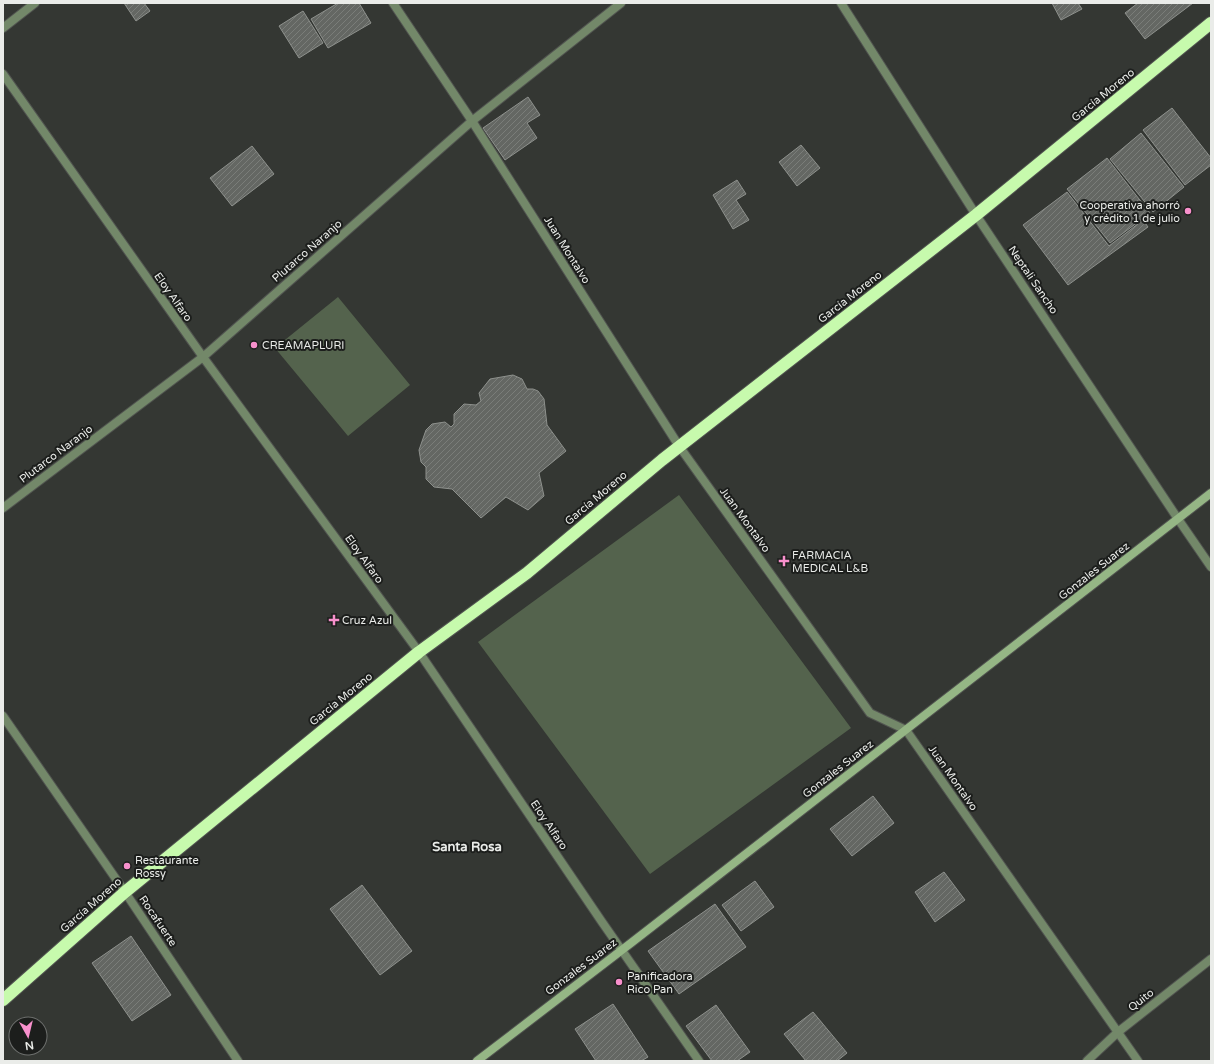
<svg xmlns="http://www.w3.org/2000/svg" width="1214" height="1064" font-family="'Varela Round',sans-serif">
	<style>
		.park { fill: #54634d }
		.building { fill: url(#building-hatch); stroke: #8e918d }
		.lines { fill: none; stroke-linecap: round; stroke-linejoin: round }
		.street-casing { stroke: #515450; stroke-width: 10 }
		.secondary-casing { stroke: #515450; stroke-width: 10 }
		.highway-casing { stroke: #515450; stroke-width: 14 }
		.street { stroke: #738869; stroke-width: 8 }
		.secondary { stroke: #95b685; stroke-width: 8 }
		.highway { stroke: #c7faad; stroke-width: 12 }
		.poi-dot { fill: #f890cc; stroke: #1c1e1c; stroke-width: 1.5 }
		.labels { text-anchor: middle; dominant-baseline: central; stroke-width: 4; stroke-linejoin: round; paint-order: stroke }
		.street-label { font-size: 11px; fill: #eaece9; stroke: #1c1e1c }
		.poi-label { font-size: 11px; fill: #eaece9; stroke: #1c1e1c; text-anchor: start }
		.quarter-label { font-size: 13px; font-weight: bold; fill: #eaece9; stroke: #1c1e1c }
	</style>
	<defs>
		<pattern id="building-hatch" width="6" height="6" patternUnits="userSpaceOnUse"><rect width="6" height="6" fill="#646763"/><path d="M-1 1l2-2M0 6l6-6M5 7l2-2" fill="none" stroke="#7a7d79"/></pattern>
	</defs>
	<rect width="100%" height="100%" fill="#343733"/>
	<g class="park">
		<path d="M338 297 410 385 348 436 275 348Z"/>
		<path d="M679 495 851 728 650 874 478 642Z"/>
	</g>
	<g class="building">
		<path d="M124 3H144L150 11 136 21Z"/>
		<path d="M338 3H359L371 23 328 48 311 19Z"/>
		<path d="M1052 3H1078L1082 9 1061 20Z"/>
		<path d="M1138 3H1193L1145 39 1125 13Z"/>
		<path d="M303 11 323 43 299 58 279 26Z"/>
		<path d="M528 97 540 115 527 123 537 138 505 160 483 128Z"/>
		<path d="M1172 108 1211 158V165L1185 185 1143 130Z"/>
		<path d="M1141 133 1184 187 1153 212 1110 159Z"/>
		<path d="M801 145 820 168 797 186 779 162Z"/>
		<path d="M252 146 274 174 232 206 210 178Z"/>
		<path d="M1107 158 1150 213 1110 243 1067 189Z"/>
		<path d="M737 180 746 194 736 200 749 220 733 229 713 195Z"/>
		<path d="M1067 192 1109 246 1143 220 1148 227 1068 285 1023 225Z"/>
		<path d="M513 375 522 379 527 389H533L538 391 544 399 547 425 566 451 539 473 544 496 528 510 506 497 481 518 452 489 434 487 426 479V467L421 462 419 450 426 430 432 424 445 422 451 427 454 424V414L464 404 476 405 481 401 479 393 490 379Z"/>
		<path d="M873 796 894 823 852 856 830 829Z"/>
		<path d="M944 872 965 900 935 922 915 892Z"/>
		<path d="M755 881 774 907 741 931 722 905Z"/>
		<path d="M362 885 412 951 380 975 330 909Z"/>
		<path d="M715 904 746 947 679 994 648 951Z"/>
		<path d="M131 936 171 995 132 1021 92 963Z"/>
		<path d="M613 1004 648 1057 641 1061H596L575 1029Z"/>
		<path d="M716 1005 750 1052 737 1061H712L686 1026Z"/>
		<path d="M813 1012 847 1053 837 1061H806L784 1034Z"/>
	</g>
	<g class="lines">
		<defs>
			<g id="street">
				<path d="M393 3 472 121 679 446 870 713 906 730 1138 1061"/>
				<path d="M841 3 976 215 1178 519 1211 567"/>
				<path d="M3 28 35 3"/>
				<path d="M3 74 203 357 419 652 602 922 699 1061"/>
				<path d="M3 508 203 357 472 121 621 3"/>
				<path d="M3 716 125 892 238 1061"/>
				<path d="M1087 1061 1118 1032 1211 959"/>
			</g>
			<path id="secondary" d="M477 1061 631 943 1211 493"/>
			<path id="highway" d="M3 1000 125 892 419 652 527 573 662 460 976 215 1211 23"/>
		</defs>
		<use href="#street" class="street-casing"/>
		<use href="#secondary" class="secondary-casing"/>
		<use href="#highway" class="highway-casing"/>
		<use href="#street" class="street"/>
		<use href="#secondary" class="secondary"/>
		<use href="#highway" class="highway"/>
	</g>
	<g class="poi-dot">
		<circle cx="1188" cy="211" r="4"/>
		<circle cx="254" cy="345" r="4"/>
		<path d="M782 555h4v4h4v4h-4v4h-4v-4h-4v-4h4z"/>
		<path d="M332 614h4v4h4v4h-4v4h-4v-4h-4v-4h4z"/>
		<circle cx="127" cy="866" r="4"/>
		<circle cx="619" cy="982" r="4"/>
	</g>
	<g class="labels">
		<g class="street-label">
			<text transform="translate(1103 95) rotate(-39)">García Moreno</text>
			<text transform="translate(567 250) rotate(58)">Juan Montalvo</text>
			<text transform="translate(307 251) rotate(-41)">Plutarco Naranjo</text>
			<text transform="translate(1033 280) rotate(56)">Neptali Sancho</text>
			<text transform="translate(173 297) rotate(55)">Eloy Alfaro</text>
			<text transform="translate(850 297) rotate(-38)">García Moreno</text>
			<text transform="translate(56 454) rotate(-37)">Plutarco Naranjo</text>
			<text transform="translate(596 498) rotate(-40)">García Moreno</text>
			<text transform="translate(745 520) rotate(54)">Juan Montalvo</text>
			<text transform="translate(364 559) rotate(54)">Eloy Alfaro</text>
			<text transform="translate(1094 571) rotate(-38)">Gonzales Suarez</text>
			<text transform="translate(341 699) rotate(-39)">García Moreno</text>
			<text transform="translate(838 769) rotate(-38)">Gonzales Suarez</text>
			<text transform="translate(953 778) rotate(55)">Juan Montalvo</text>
			<text transform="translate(549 825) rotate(56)">Eloy Alfaro</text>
			<text transform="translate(91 905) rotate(-41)">García Moreno</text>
			<text transform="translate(158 921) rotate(56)">Rocafuerte</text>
			<text transform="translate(581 967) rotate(-37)">Gonzales Suarez</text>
			<text transform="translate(1141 1000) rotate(-38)">Quito</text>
		</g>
		<g class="poi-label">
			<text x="1180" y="205" text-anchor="end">Cooperativa ahorró<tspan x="1180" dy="13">y crédito 1 de julio</tspan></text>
			<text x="262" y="345">CREAMAPLURI</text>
			<text x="792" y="555">FARMACIA<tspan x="792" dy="13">MEDICAL L&amp;B</tspan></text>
			<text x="342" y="620">Cruz Azul</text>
			<text x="135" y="860">Restaurante<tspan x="135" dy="13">Rossy</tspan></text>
			<text x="627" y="976">Panificadora<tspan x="627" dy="13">Rico Pan</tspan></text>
		</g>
		<g class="quarter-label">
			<text x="467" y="847">Santa Rosa</text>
		</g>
	</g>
	<rect width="1214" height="1064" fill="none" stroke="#eaece9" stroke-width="8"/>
	<g transform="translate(28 1036) rotate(172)"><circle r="19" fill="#1c1e1c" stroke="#6e706e"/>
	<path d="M0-3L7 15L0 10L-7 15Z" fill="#f890cc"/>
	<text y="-6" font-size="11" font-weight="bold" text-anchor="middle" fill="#eaece9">N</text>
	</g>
</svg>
